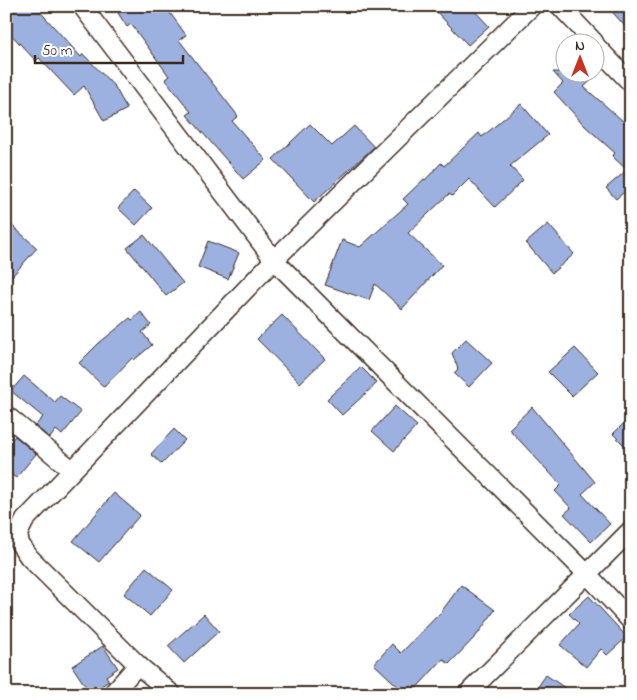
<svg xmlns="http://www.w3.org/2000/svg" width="637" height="700" font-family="'Indie Flower',sans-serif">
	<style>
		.building { fill: #9cb1df; stroke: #3b2a1e }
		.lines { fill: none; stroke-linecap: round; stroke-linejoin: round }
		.minor-casing { stroke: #3b2a1e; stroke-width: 21 }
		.minor { stroke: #fff; stroke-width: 18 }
	</style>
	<rect width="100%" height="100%" fill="#fff"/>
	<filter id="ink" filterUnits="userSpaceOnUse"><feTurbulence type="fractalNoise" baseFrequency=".02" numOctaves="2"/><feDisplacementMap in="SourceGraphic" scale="10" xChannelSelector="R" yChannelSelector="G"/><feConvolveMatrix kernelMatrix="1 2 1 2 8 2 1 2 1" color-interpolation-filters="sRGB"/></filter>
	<g filter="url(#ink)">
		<g class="building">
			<path d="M6 6H35L81 57 83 54 115 87 127 109 104 121 84 86 74 95 39 58 36 61 6 29Z"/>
			<path d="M119 6H165L186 35 179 40 238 116 232 121 266 160 243 179 187 115 191 112 165 79 169 76 131 24 127 27 118 13 122 10Z"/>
			<path d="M431 6H470L489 26 468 45Z"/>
			<path d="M607 6H631V33Z"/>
			<path d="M553 72H600L584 87 631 128V186L616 199 606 188 627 170 612 156 615 153 585 126 554 92 563 83Z"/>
			<path d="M521 104 548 135 510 166 523 180 495 207 469 179 452 196 449 194 408 233 442 265 402 309 375 284 369 300 325 285 342 240 360 247 408 204 403 199 424 179 425 180 441 163 444 166 479 133 482 137Z"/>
			<path d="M310 124 332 146 354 126 374 147 314 202 273 159Z"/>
			<path d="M134 191 152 208 136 225 118 208Z"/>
			<path d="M6 220 37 248 6 283Z"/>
			<path d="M548 224 574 254 552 273 526 243Z"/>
			<path d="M144 235 183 283 166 296 127 248Z"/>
			<path d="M208 241 239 253 228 279 198 267Z"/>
			<path d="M141 312 151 325 142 332 152 345 134 360 132 358 104 387 79 363 99 343 130 318 132 320Z"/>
			<path d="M282 315 325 359 300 383 257 339Z"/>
			<path d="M466 339 492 363 469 387 454 373 458 369 452 353Z"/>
			<path d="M575 348 598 372 572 396 548 372Z"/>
			<path d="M361 367 377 383 342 415 327 399Z"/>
			<path d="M24 376 55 402 60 396 81 412 62 435 56 430 50 438 35 426 43 417 11 391Z"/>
			<path d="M395 406 417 426 394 451 372 431Z"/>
			<path d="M532 407 595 482 582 494 610 524 591 542 564 514 571 508 555 491 561 485 509 429Z"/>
			<path d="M631 416V452L613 434Z"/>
			<path d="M174 429 185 440 162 464 151 454Z"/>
			<path d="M15 436 36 454 16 478 6 471V447Z"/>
			<path d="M114 493 140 515 99 562 73 541Z"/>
			<path d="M146 567 173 590 150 616 124 594Z"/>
			<path d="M461 585 495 610 477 635 449 664 443 659 411 694H406L374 664 392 644 401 653 441 612Z"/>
			<path d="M589 596 627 637 607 655 601 649 586 667 560 645 579 624 569 614Z"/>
			<path d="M204 614 219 631 184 663 168 646Z"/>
			<path d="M103 646 118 668 106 676 109 681 95 690 93 687 88 690 72 666Z"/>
			<path d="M546 675 574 694H533Z"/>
		</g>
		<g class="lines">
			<defs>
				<g id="minor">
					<path d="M82 6 274 260 587 574 631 621"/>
					<path d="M560 6 594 42"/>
					<path d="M594 44 631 83"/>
					<path d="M6 415 72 470"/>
					<path d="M138 665 29 557 20 544 18 534 25 520 274 260 532 6"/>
					<path d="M112 694 138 665 172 694"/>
					<path d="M467 694 631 530"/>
				</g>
			</defs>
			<use href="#minor" class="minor-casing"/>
			<use href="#minor" class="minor"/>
		</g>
	</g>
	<rect width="637" height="700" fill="none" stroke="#fff" stroke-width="25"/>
	<rect x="12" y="12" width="612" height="675" fill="none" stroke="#3b2a1e" stroke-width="2" filter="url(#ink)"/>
	<g transform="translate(580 58)"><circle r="24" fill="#ffffff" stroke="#b1aaa5"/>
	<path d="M0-4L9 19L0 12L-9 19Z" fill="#c8321e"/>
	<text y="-8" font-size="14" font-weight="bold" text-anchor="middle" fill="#3b2a1e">N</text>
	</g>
	<path d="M35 55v8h148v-8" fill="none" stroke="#3b2a1e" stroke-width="2.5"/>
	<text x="42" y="55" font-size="15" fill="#3b2a1e" stroke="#ffffff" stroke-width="4" paint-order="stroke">50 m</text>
</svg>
